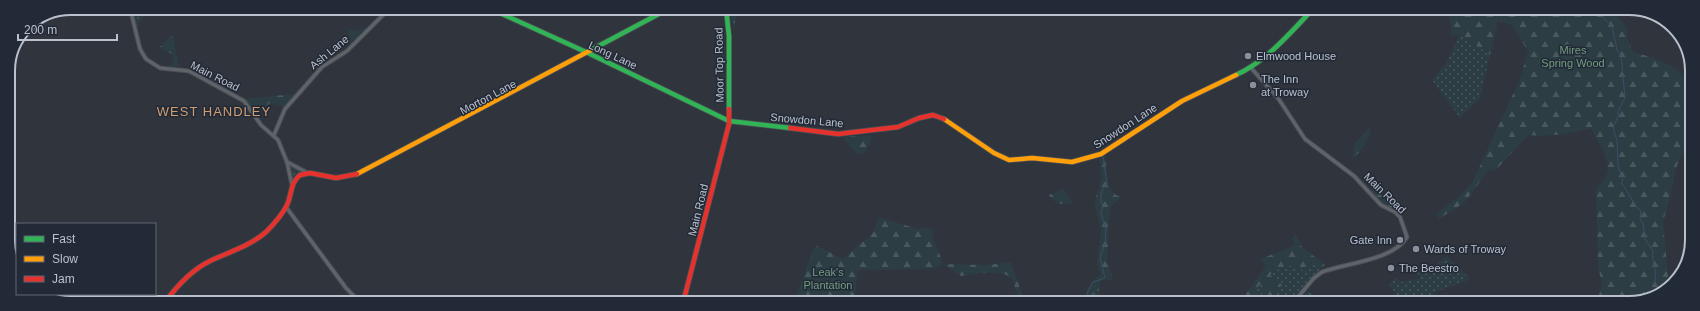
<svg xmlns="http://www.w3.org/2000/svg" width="1700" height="311" font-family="Arial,sans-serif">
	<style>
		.green { fill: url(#green-dots) }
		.forest { fill: url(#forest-firs) }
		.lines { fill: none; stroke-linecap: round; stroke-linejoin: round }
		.stream { stroke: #3e4d67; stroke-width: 1 }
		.street-casing { stroke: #4b4f55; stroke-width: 5 }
		.fast-casing { stroke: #4b4f55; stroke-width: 6 }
		.slow-casing { stroke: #4b4f55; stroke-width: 6 }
		.jam-casing { stroke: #4b4f55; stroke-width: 6 }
		.street { stroke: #5f636a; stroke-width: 3 }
		.fast { stroke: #30b455; stroke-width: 4.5 }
		.slow { stroke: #ff9f0a; stroke-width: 4.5 }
		.jam { stroke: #e5322d; stroke-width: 4.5 }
		.poi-dot { fill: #89909a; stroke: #222a38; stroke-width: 1.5 }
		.labels { text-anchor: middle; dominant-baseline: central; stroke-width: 3; stroke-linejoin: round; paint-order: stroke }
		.park-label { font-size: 11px; fill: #739c7e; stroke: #222a38 }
		.street-label { font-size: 11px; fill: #bac1cc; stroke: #222a38 }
		.poi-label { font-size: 11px; fill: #bac1cc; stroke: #222a38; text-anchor: start }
		.quarter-label { font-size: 13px; letter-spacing: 1px; fill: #d29e70; stroke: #222a38 }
		.rim { fill: none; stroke: #bac1cc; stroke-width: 2 }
	</style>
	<defs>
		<pattern id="green-dots" width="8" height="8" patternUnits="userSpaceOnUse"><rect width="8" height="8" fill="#2c3e43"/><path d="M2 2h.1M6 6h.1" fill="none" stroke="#48585d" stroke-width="1.8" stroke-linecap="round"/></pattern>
		<pattern id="forest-firs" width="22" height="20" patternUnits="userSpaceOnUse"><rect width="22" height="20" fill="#2c3e43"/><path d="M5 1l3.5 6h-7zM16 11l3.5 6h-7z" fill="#48585d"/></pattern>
	</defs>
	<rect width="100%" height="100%" fill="#2f343d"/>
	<g class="green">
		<path d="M135 8H143L147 11 136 28 133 9Z"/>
		<path d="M730 8H738L734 29Z"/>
		<path d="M840 8H903L870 15H838Z"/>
		<path d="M1462 35 1490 55 1480 98 1460 118 1432 80 1447 62 1459 36Z"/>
		<path d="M289 166 299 171 292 180Z"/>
		<path d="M1446 256 1469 277V280L1433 293 1422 303H1402L1389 284 1396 277 1400 282 1421 278 1417 273 1432 268Z"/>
		<path d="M1312 263 1321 268 1289 303H1268L1282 285 1270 275C1284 265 1287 262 1303 270Z"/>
		<path d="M1100 283V295L1097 303H1090L1096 286Z"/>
		<path d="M1260 284 1264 303H1258L1255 291Z"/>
		<path d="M1308 290 1319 303H1298Z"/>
	</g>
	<g class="forest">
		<path d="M1447 9H1611L1627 28V37L1633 52C1656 58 1674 64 1691 82V140L1677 165 1670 197 1663 222 1669 288 1633 303H1601L1599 295 1602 285 1598 265 1596 189C1600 184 1607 178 1608 170 1609 157 1596 139 1591 128 1569 134 1550 137 1528 135L1495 171 1489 169 1465 202 1439 219 1436 214 1461 195 1473 181 1520 79 1528 51 1512 25 1498 21 1490 55 1462 35 1451 36 1450 19Z"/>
		<path d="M347 28 355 31 366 28 351 44Z"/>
		<path d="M173 36 179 66 171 67 174 55 159 48 170 37Z"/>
		<path d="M294 94 284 107 270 103 255 114 245 99Z"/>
		<path d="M1369 128 1371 130C1369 142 1361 151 1352 159L1355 143Z"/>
		<path d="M871 135V142L864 153 858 154 849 146 843 137Z"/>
		<path d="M1105 156C1107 171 1105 196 1123 197L1114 203 1110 209 1107 263 1112 274V281L1103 279 1096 286 1090 303H1079C1090 292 1085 285 1101 275L1097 265 1101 230 1095 206 1096 196 1101 181 1100 159Z"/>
		<path d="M1373 188 1389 202 1398 200 1399 214 1379 201 1370 190Z"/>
		<path d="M1063 189 1073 203C1062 204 1056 206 1049 195Z"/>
		<path d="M881 218 918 229 927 227 933 229V241L936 244 943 264 986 265 1011 262 1025 303H1021L1011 277C995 269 977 274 961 276L943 264 932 269 858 270 854 303H794L813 250 817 246 843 259 873 233 878 219Z"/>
		<path d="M1296 235 1301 246 1325 265 1321 268 1310 263 1311 268 1303 270C1287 262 1284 265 1270 275L1282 285 1268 303H1264L1260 284 1255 291 1258 303H1239L1266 266 1261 259 1295 245 1292 239Z"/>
		<path d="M1433 293 1442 303H1422Z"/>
	</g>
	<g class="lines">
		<g class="stream">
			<path d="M1594 9 1612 26 1617 50 1621 55 1625 98 1619 109 1618 117 1613 127 1617 141 1618 166 1623 181 1621 183C1629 192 1632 203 1641 211L1640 220 1643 223 1645 239 1653 251C1651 262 1657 267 1655 282L1659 289V292"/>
			<path d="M45 294 46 295"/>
			<path d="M1086 303 1088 291 1093 282 1105 278 1100 257 1105 243 1106 229 1101 213 1103 207 1101 200V193L1107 183 1103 157"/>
		</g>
		<defs>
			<g id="street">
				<path d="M130 8 140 49 146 59 160 68 189 71 244 101 261 125 278 140 287 162 292 185"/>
				<path d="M1251 68 1278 98 1305 139 1354 176 1381 205 1395 212 1400 217 1407 237C1394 260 1346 263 1322 272L1314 278 1293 303"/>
				<path d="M274 135 285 109 314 76 322 67 347 51 390 8"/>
				<path d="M287 162 306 172"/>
				<path d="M286 207 346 288 361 303"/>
			</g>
			<g id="fast">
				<path d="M489 8 586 52 729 121 790 128"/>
				<path d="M726 8 729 36V109"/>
				<path d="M591 50 670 8"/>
				<path d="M1236 75C1268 60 1290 33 1314 8"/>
			</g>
			<g id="slow">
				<path d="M944 119 994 153 1009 160 1032 158 1072 162 1101 154 1182 101 1236 75"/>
				<path d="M357 174 591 50"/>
			</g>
			<g id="jam">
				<path d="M790 128 838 134 898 127 919 118 933 115 944 119"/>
				<path d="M165 302C177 286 191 270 210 261 229 252 250 246 266 232 274 224 282 215 287 205 292 194 290 183 300 175L310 173 336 178 357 174"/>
				<path d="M683 303 729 124V109"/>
			</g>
		</defs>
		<use href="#street" class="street-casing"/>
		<use href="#fast" class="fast-casing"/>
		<use href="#slow" class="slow-casing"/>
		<use href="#jam" class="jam-casing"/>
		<use href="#street" class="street"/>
		<use href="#fast" class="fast"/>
		<use href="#slow" class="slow"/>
		<use href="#jam" class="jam"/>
	</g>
	<g class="poi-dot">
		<circle cx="1248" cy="56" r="4"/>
		<circle cx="1253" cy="85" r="4"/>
		<circle cx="1400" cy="240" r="4"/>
		<circle cx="1416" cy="249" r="4"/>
		<circle cx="1391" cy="268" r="4"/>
	</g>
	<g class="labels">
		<g class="park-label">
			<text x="1573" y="50">Mires<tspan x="1573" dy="13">Spring Wood</tspan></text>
			<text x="828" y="272">Leak's<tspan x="828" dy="13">Plantation</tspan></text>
		</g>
		<g class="street-label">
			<text transform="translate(329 52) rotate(-39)">Ash Lane</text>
			<text transform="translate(613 55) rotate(25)">Long Lane</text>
			<text transform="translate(719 65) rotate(-91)">Moor Top Road</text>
			<text transform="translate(215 76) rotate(27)">Main Road</text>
			<text transform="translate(488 97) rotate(-28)">Morton Lane</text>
			<text transform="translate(807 120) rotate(5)">Snowdon Lane</text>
			<text transform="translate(1125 126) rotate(-33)">Snowdon Lane</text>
			<text transform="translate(1385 193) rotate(44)">Main Road</text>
			<text transform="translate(698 210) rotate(-76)">Main Road</text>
		</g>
		<g class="poi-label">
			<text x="1256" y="56">Elmwood House</text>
			<text x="1261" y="79">The Inn<tspan x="1261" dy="13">at Troway</tspan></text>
			<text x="1392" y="240" text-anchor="end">Gate Inn</text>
			<text x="1424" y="249">Wards of Troway</text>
			<text x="1399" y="268">The Beestro</text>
		</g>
		<g class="quarter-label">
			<text x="214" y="111">WEST HANDLEY</text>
		</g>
	</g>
	<path d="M0 0H1700V311H0ZM71 15H1629A56 56 0 0 1 1685 71V240A56 56 0 0 1 1629 296H71A56 56 0 0 1 15 240V71A56 56 0 0 1 71 15Z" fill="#222a38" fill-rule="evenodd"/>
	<path class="rim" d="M71 15H1629A56 56 0 0 1 1685 71V240A56 56 0 0 1 1629 296H71A56 56 0 0 1 15 240V71A56 56 0 0 1 71 15Z"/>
	<rect x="16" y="223" width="140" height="72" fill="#222a38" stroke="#5f6673"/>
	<rect x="24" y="236" width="20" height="6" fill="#30b455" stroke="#5f6673"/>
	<text x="52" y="243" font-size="12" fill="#bac1cc">Fast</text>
	<rect x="24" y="256" width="20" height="6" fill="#ff9f0a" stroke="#5f6673"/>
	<text x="52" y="263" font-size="12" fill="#bac1cc">Slow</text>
	<rect x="24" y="276" width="20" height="6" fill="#e5322d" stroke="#5f6673"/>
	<text x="52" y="283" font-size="12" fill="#bac1cc">Jam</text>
	<path d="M18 34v6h99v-6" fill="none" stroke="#bac1cc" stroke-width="2"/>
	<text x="24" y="34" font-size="12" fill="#bac1cc" stroke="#222a38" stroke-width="3" paint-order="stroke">200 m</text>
</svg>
